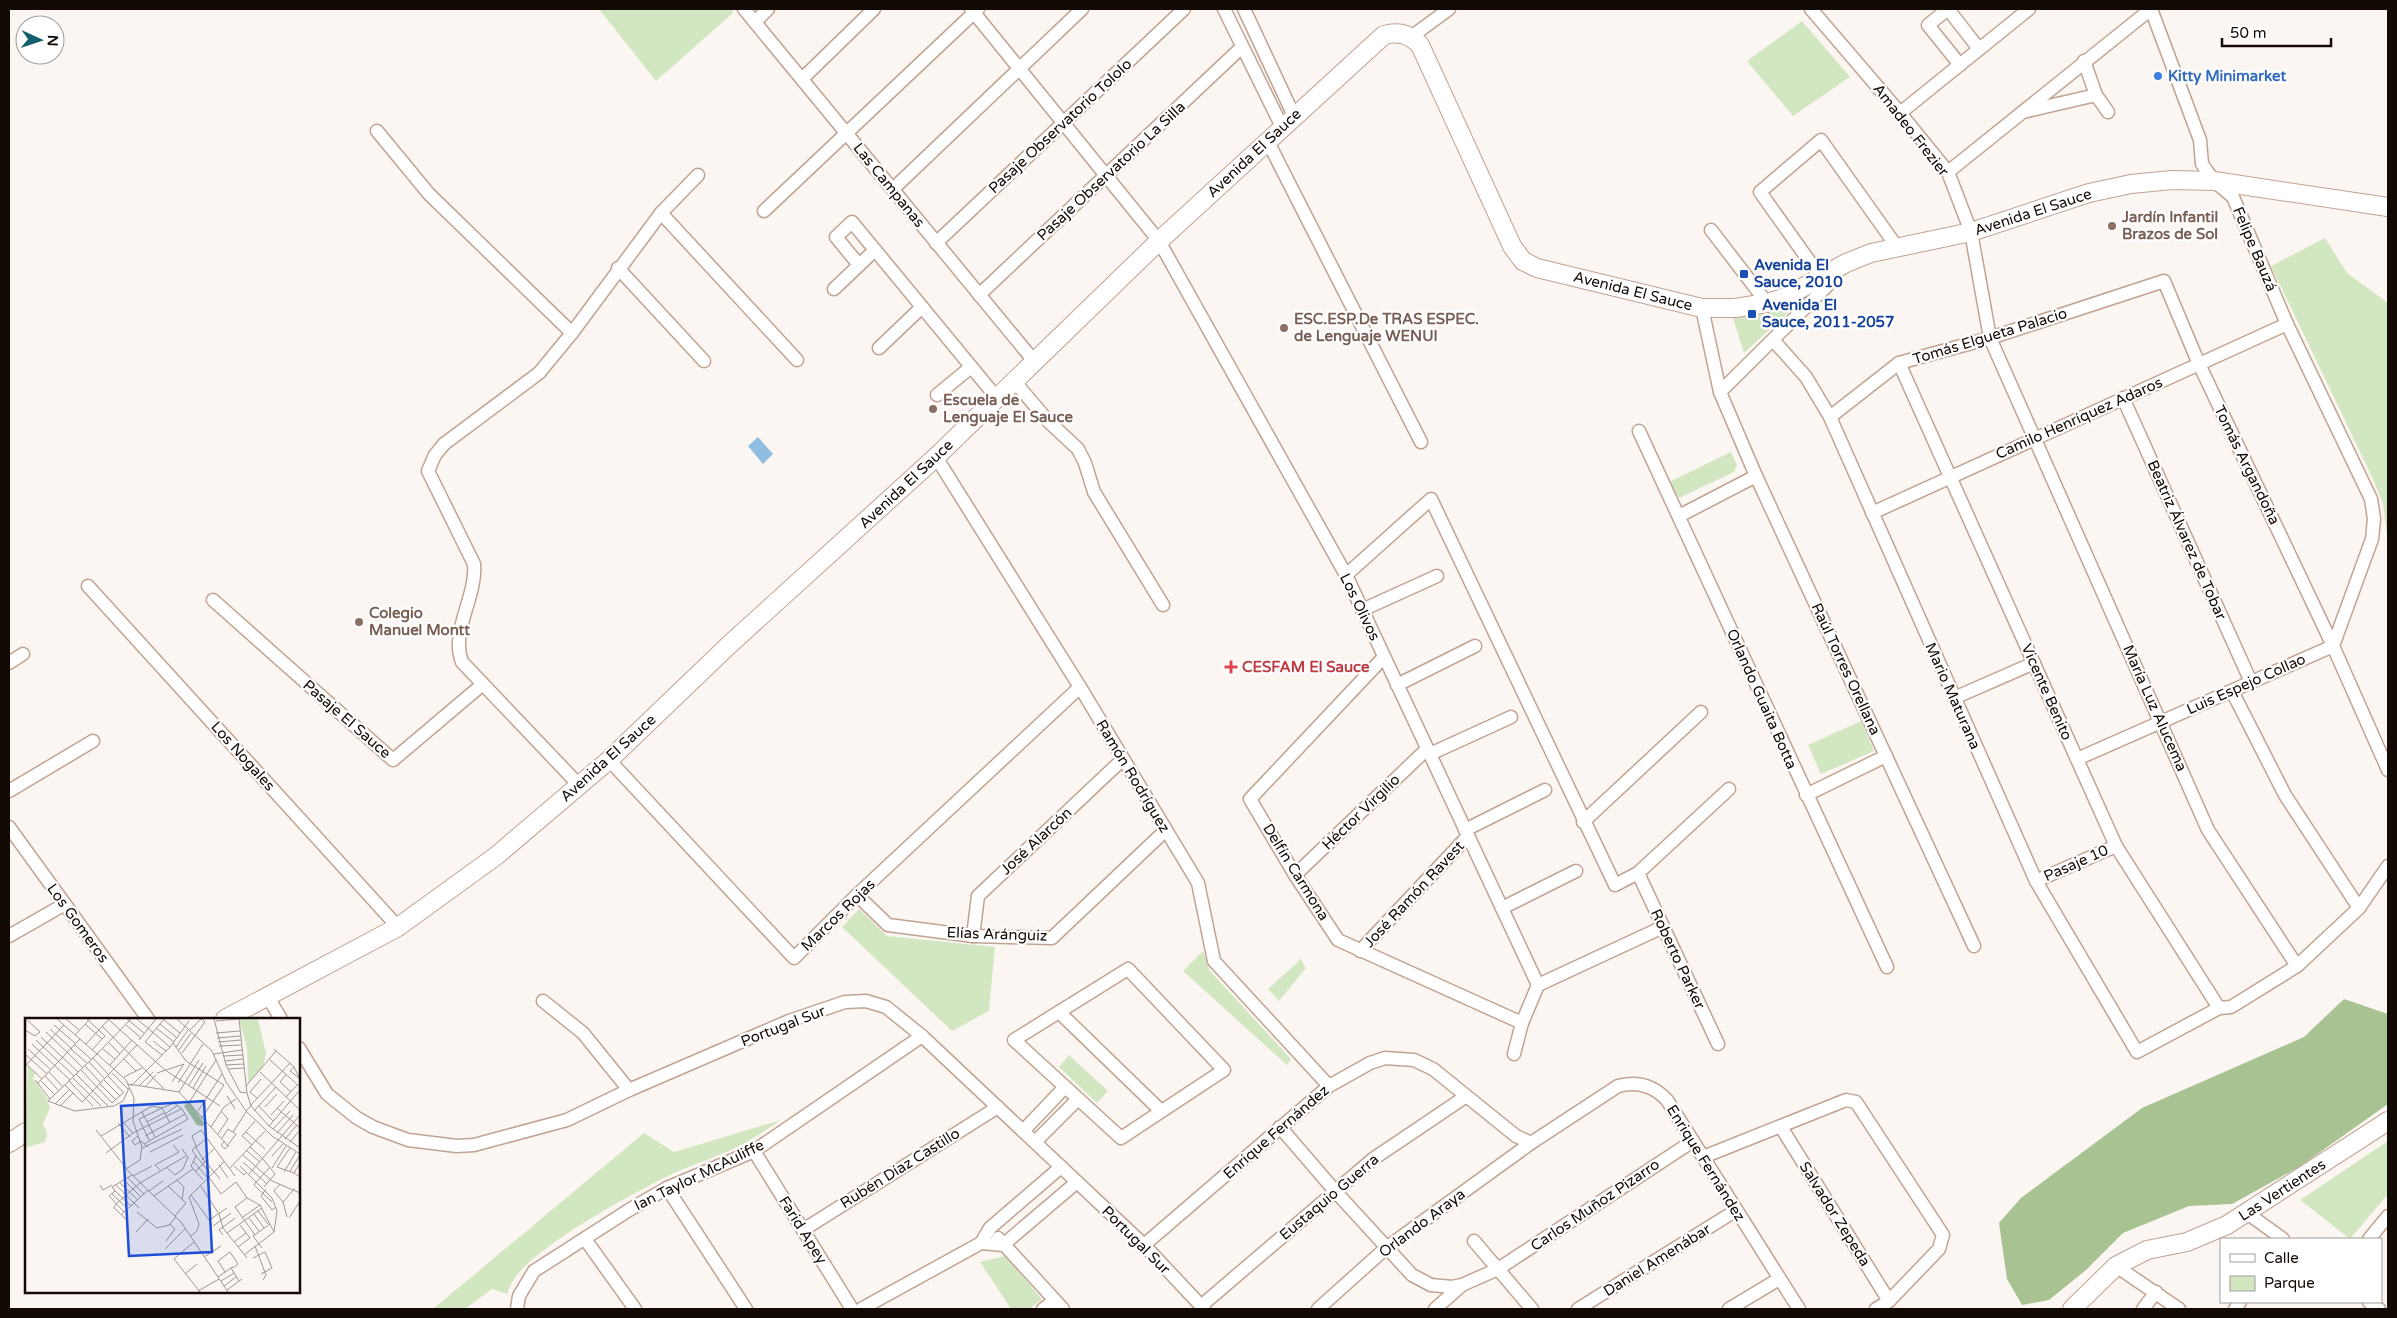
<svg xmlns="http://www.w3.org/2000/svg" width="2397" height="1318" font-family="'Varela Round',sans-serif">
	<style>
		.green { fill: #d2e7c1 }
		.forest { fill: #a8c292 }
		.water { fill: #90bee3 }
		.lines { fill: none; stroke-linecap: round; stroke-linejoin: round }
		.street-casing { stroke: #c0a393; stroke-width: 15 }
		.secondary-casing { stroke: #c0a393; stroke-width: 20 }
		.street { stroke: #fff; stroke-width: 12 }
		.secondary { stroke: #fff; stroke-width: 18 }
		.shop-dot { fill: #3f7fe0; stroke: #fff; stroke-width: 2 }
		.education-dot { fill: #8d6e63; stroke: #fff; stroke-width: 2 }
		.transit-dot { fill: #1a4fb4; stroke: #fff; stroke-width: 2 }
		.health-dot { fill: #e0444e; stroke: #fff; stroke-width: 2 }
		.labels { text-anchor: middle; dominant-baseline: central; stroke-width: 4.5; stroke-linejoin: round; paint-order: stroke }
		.shop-label { font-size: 15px; font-weight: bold; fill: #366cbe; stroke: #fff; text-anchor: start }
		.street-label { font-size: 15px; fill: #140a05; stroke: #fff }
		.education-label { font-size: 15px; font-weight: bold; fill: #785e54; stroke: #fff; text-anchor: start }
		.transit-label { font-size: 15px; font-weight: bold; fill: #164399; stroke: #fff; text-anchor: start }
		.health-label { font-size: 15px; font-weight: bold; fill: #be3a42; stroke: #fff; text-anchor: start }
		.inset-road { fill: none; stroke: #9f9893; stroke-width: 1 }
		.view { fill: #1d4ed8; fill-opacity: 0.15; stroke: #1d4ed8; stroke-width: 2.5 }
		.inset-edge { fill: none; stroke: #140a05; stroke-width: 2.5 }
	</style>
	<rect width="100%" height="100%" fill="#fcf6f2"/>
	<g class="green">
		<path d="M599 9H731L734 12 656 81Z"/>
		<path d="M1802 21 1850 77 1793 116 1747 61Z"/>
		<path d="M2325 238 2347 273 2388 303 2387 535 2383 504 2373 479 2271 266Z"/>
		<path d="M1812 291 1744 353 1732 315C1771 316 1779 312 1812 291Z"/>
		<path d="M1731 452 1737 465 1734 472 1679 498 1669 482Z"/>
		<path d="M1861 721 1874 751 1821 774 1808 745Z"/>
		<path d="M859 909 887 936 995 947 989 1011 952 1031 842 927Z"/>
		<path d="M1203 951 1210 971 1291 1059 1287 1065 1183 971Z"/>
		<path d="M1301 959 1306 968 1279 1001 1268 989Z"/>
		<path d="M1069 1055 1108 1091 1097 1103 1059 1067Z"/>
		<path d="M781 1120C769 1128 757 1136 745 1143 722 1156 696 1163 672 1174 639 1190 509 1258 508 1294L492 1289 465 1309H433L644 1133 674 1152Z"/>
		<path d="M2388 1141V1194L2350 1239 2300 1200Z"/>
		<path d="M1005 1256 1042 1299 1029 1309H1011L980 1262Z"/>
	</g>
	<path class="forest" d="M2344 999 2388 1014V1104L2299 1167 2232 1204 2189 1206 2123 1233 2086 1270 2049 1300 2022 1305 2007 1279 1999 1223 2021 1198 2142 1108 2304 1037Z"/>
	<path class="water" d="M758 437 773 454 763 464 748 446Z"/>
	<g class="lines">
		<defs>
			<g id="street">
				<path d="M744 9 1034 361"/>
				<path d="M971 9 1159 241 1346 575 1538 985"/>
				<path d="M1224 9 1282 127"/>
				<path d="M1244 9 1294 116"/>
				<path d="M1811 9 1900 113 1948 172 1971 232 1990 338 2208 830 2297 966"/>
				<path d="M2151 9 2200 140 2202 164 2214 181 2233 197 2287 324 2371 499 2374 519 2372 539 2333 646 2388 770"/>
				<path d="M755 22 768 9"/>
				<path d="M1411 37 1449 9"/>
				<path d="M2084 61 2096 95 2108 112"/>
				<path d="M1960 65 1928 25 1948 9 1979 49"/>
				<path d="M802 79 874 9"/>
				<path d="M2023 112 2096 95"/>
				<path d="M1900 113 2029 9"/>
				<path d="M377 131 429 194 572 333"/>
				<path d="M1267 140 1421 442"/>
				<path d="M1948 172 2151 9"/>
				<path d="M893 189 1082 9"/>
				<path d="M764 211 978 9"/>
				<path d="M661 213 797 360"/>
				<path d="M1711 230 1767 303"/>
				<path d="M936 243 1184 9"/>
				<path d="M859 265 836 237 852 222 997 398"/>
				<path d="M618 268 704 361"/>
				<path d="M834 289 875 250"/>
				<path d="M979 295 1242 47"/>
				<path d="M1702 308 1720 392 1756 476 1974 946"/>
				<path d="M1773 340 1806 377 1830 417 2036 881 2137 1052 2219 1008 2231 1007 2297 966 2359 908 2388 866"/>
				<path d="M879 348 922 307"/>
				<path d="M1899 363 2116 846 2219 1008"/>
				<path d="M1014 381 1048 421 1078 449 1085 463 1094 492 1163 605"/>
				<path d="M1720 392 1827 286 1760 192 1821 140 1897 247"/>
				<path d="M937 395 971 367"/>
				<path d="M2123 398 2251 682"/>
				<path d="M1830 417 1899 363 1990 338 2164 281 2199 364 2333 646 2077 759"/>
				<path d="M1639 431 1887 967"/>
				<path d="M936 457 1080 687 1198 883 1214 961 1329 1086"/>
				<path d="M1872 513 2287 324"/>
				<path d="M1679 516 1756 476"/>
				<path d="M1346 575 1431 499 1615 885 1638 873 1729 789"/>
				<path d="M88 586 398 927"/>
				<path d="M213 600 393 760 483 684"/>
				<path d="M1362 610 1437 576"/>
				<path d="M1384 657 1250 799 1295 875 1338 940 1522 1023 1538 985"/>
				<path d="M9 663 23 654"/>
				<path d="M1397 685 1475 646"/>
				<path d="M2232 691 2285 795 2359 908"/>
				<path d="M1954 698 2034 663"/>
				<path d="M1430 754 1511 717"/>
				<path d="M609 760 794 958 857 895 1080 687"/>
				<path d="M579 785 462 662C450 631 477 597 474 564L428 471 435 455 444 444 539 373 572 333 661 213 698 175"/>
				<path d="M9 791 93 741"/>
				<path d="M1806 795 1886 756"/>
				<path d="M1583 822 1701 712"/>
				<path d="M9 827 148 1019"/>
				<path d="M1465 830 1545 790"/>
				<path d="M1638 873 1718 1044"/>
				<path d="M1295 875 1427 749"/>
				<path d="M2036 881 2116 846"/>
				<path d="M857 895 888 925 973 936 1052 938 1166 830"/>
				<path d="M1502 908 1576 871"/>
				<path d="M9 936 65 904"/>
				<path d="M973 936 978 896 1123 759"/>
				<path d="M1360 951 1468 836"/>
				<path d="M1128 969 1224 1070 1121 1138 1014 1040Z"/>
				<path d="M1538 985 1663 927"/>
				<path d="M268 997 281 1019"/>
				<path d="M543 1001 583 1033 629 1090"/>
				<path d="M1059 1012 1160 1110"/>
				<path d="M299 1048 327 1094 357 1118 373 1127 408 1140 457 1146 474 1145 567 1120 629 1090 789 1021 845 1002 866 1001 886 1007 922 1036 1144 1245 1204 1309"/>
				<path d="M1514 1054 1522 1023"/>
				<path d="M1280 1127 1335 1191 1412 1275 1431 1285 1452 1287 1462 1285 1498 1269 1693 1141"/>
				<path d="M1781 1127 1889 1301"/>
				<path d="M1023 1131 1065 1087"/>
				<path d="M1035 1142 1078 1099"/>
				<path d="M754 1151 852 1309"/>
				<path d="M1703 1157 1846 1100 1856 1102 1943 1235 1939 1249 1889 1301 1876 1309"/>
				<path d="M667 1188 746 1309"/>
				<path d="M2247 1213 2283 1239"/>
				<path d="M803 1230 998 1107"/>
				<path d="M998 1238 1063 1309"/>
				<path d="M585 1239 635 1309"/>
				<path d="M2369 1239 2388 1216"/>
				<path d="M1474 1241 1532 1309"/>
				<path d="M981 1243 1003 1245 1077 1182"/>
				<path d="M1144 1245 1329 1086 1370 1063 1385 1058 1414 1060 1433 1069 1516 1136 1531 1143 1618 1086C1637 1081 1653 1085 1667 1100L1799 1309"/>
				<path d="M2116 1266 2179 1309"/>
				<path d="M2369 1302 2379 1309"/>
				<path d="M1201 1306 1373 1159 1465 1097"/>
				<path d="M517 1309 519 1296 534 1271 629 1210 667 1188 754 1151 922 1036"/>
				<path d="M861 1309 981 1243 990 1228 1061 1167"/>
				<path d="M1043 1309 1054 1301"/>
				<path d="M1318 1309 1386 1248 1531 1143"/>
				<path d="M1435 1309 1462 1285"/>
				<path d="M1578 1309 1735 1211"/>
				<path d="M1729 1309 1779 1279"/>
				<path d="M2143 1309 2156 1292"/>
				<path d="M2235 1309 2240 1302"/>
			</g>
			<g id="secondary">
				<path d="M225 1019 398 927 496 856 609 760 729 645 936 457 1159 241 1384 35C1398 31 1410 34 1420 45L1512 246 1523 261 1537 268 1702 308H1735L1767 303 1786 297 1846 263 1871 253 1971 232 2089 193 2131 184 2172 180 2214 181 2388 207"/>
				<path d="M9 1143 26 1132"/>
				<path d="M2072 1309 2116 1266 2147 1250 2187 1242 2227 1225 2388 1121"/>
			</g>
		</defs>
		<use href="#street" class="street-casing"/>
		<use href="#secondary" class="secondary-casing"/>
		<use href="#street" class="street"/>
		<use href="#secondary" class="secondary"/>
	</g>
	<circle class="shop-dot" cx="2158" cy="76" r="5"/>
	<g class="education-dot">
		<circle cx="2112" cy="226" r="5"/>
		<circle cx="1284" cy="328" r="5"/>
		<circle cx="933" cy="409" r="5"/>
		<circle cx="359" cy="622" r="5"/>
	</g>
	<g class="transit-dot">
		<rect x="1739" y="269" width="10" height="10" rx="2.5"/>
		<rect x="1747" y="309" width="10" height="10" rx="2.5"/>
	</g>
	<path class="health-dot" d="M1228.5 659.5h5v5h5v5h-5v5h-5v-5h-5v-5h5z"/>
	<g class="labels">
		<g class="shop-label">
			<text x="2168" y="76">Kitty Minimarket</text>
		</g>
		<g class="street-label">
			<text transform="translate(1060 126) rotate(-43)">Pasaje Observatorio Tololo</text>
			<text transform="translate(1911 130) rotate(52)">Amadeo Frezier</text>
			<text transform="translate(1254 153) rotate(-43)">Avenida El Sauce</text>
			<text transform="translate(1111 171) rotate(-43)">Pasaje Observatorio La Silla</text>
			<text transform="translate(889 185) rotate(51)">Las Campanas</text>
			<text transform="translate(2033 212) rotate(-18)">Avenida El Sauce</text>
			<text transform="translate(2255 249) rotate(67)">Felipe Bauzá</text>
			<text transform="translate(1633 291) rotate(14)">Avenida El Sauce</text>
			<text transform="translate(1990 336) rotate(-17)">Tomás Elgueta Palacio</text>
			<text transform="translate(2079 418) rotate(-24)">Camilo Henríquez Adaros</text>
			<text transform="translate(2247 465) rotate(64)">Tomás Argandoña</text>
			<text transform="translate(906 484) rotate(-43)">Avenida El Sauce</text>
			<text transform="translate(2187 540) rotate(66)">Beatriz Álvarez de Tobar</text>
			<text transform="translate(1360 607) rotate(64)">Los Olivos</text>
			<text transform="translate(1846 669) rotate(65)">Raúl Torres Orellana</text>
			<text transform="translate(2246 684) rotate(-24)">Luis Espejo Collao</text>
			<text transform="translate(2047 692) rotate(66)">Vicente Benito</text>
			<text transform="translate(1953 696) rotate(66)">Mario Maturana</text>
			<text transform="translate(1762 699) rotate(66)">Orlando Guaita Botta</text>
			<text transform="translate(2155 708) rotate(66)">María Luz Alucema</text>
			<text transform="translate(347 719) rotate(41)">Pasaje El Sauce</text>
			<text transform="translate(243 756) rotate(48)">Los Nogales</text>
			<text transform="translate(608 758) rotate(-42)">Avenida El Sauce</text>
			<text transform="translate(1133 776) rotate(59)">Ramón Rodríguez</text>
			<text transform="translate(1361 812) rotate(-44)">Héctor Virgilio</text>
			<text transform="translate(1036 841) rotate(-43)">José Alarcón</text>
			<text transform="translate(2076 863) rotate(-24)">Pasaje 10</text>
			<text transform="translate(1296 872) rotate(58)">Delfín Carmona</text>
			<text transform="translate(1414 894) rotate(-47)">José Ramón Ravest</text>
			<text transform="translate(838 915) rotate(-44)">Marcos Rojas</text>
			<text transform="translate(78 923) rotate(54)">Los Gomeros</text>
			<text transform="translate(997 934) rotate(2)">Elías Aránguiz</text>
			<text transform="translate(1678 959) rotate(65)">Roberto Parker</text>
			<text transform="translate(783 1026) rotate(-21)">Portugal Sur</text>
			<text transform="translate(1276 1132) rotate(-41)">Enrique Fernández</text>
			<text transform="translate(1706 1163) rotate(58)">Enrique Fernández</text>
			<text transform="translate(900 1168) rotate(-32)">Rubén Díaz Castillo</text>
			<text transform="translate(699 1175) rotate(-26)">Ian Taylor McAuliffe</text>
			<text transform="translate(2282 1190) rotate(-33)">Las Vertientes</text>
			<text transform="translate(1329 1197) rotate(-40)">Eustaquio Guerra</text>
			<text transform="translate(1595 1205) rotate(-34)">Carlos Muñoz Pizarro</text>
			<text transform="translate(1835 1214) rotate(58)">Salvador Zepeda</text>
			<text transform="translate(1422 1223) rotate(-37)">Orlando Araya</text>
			<text transform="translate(803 1230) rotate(58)">Farid Apey</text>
			<text transform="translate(1136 1240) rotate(45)">Portugal Sur</text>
			<text transform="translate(1657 1260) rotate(-32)">Daniel Amenábar</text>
		</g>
		<g class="education-label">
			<text x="2122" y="217">Jardín Infantil<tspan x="2122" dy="17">Brazos de Sol</tspan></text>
			<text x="1294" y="319">ESC.ESP.De TRAS ESPEC.<tspan x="1294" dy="17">de Lenguaje WENUI</tspan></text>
			<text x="943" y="400">Escuela de<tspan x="943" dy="17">Lenguaje El Sauce</tspan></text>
			<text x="369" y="613">Colegio<tspan x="369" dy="17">Manuel Montt</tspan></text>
		</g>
		<g class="transit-label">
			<text x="1754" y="265">Avenida El<tspan x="1754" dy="17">Sauce, 2010</tspan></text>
			<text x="1762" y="305">Avenida El<tspan x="1762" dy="17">Sauce, 2011-2057</tspan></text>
		</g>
		<g class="health-label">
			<text x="1242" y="667">CESFAM El Sauce</text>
		</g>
	</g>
	<g transform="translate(25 1018)">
		<rect width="275" height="275" fill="#fcf6f2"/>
		<path d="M214 1H233L241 35 238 49 223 65 222 30ZM3 48 10 55 8 61 21 78 25 90 18 106 22 115 20 124 0 130Z" fill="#d2e7c1"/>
		<path d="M164 83 179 105 178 108 172 107 159 88Z" fill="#a8c292"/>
		<path class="inset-road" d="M32 1 72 36 106 1M41 1 54 12M62 1 80 18M83 1 140 52 195 88M102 1 119 15M112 1 145 29M152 1 187 33 201 64 221 93 226 88 222 75 214 1M189 1 201 47 215 74 222 75M139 2 155 15M191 3 214 1M60 6 77 21M135 6 152 20M29 7 51 26M101 7 116 20M77 8 139 71M131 10 149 24M25 11 47 31M0 12 10 18 15 14 2 2M165 12 176 1M21 14 43 35M191 15 215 13M50 17 65 1M16 19 53 54M192 20 215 18M11 22 49 58M114 22 131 1M128 23 141 33M193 24 216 22M84 25 95 36M148 25 161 43 199 67M7 26 45 62M61 26 84 1M50 27 67 42M194 28 216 27M151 29 163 12M3 31 26 52M46 31 62 45M78 31 90 41M249 31 269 49 275 61M67 32 80 18M154 32 166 15M43 35 58 50M157 35 180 4 176 1M0 36 22 56M189 36 217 32M137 37 120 24 139 1M199 38 218 37M68 40 84 57M99 41 111 53M245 42 275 69M200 43 218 41M64 44 80 61M0 45 17 61M1 47 39 7M85 47 107 22M201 47 219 46M60 48 76 65M269 49 265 53 274 60M203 51 219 50M56 52 87 85M24 54 38 69M235 54 275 92M87 55 103 71M132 55 159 46M51 56 83 88M261 57 255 64 266 74M20 58 34 73M83 58 98 74M99 59 117 50M48 60 76 88M10 62 25 81M79 62 95 78M16 63 30 77M44 63 68 88M147 64 159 46M153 65 178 26M12 66 55 21M75 66 91 82M103 66 154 74 204 129M40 67 57 84M164 67 178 45M106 68 145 29 164 3M114 68 128 54M221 68 251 33M120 69 131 57M104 70 98 83 89 88 50 93 23 83 72 36 101 62 109 80 108 103 117 129 115 142 101 151 156 204 203 274M168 70 181 48M154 74 174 42M202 78 210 91M261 79 272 67M232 80 225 74 236 61M165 83 191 42M57 84 112 27M87 85 99 74M30 86 44 72M226 87 265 45M35 88 48 75M226 88 244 108 275 130M234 88 248 103M240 89 252 76M252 90 275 110M173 93 197 56M221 93 247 118 275 136M229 93 251 69M117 94 130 119M140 96 153 87M246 97 259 83M176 101 199 67M97 103 108 115M122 104 139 95M93 105 105 119M244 108 275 72M186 109 199 89 211 81M248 111 265 93M71 112 101 150M208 114 221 94M221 114 240 131M252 115 268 97M193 116 203 101 196 93M76 118 127 88 137 90 149 85 157 91 163 101 119 126M113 118 107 123 110 127 116 123 123 129M120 118 160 96M197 120 203 111 211 116 200 131 196 127 200 123M260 121 272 107M124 122 114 101 137 90 145 105M265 124 275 112M227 127 217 118 230 103M170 128 180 144 170 154M171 128 167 118 176 112 210 158M225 129 238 141M117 130 157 111M265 130 252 149 269 155M222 133 235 144M125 134 158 117M81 135 108 115 156 91M218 137 247 163 275 175M171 138 185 155M247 138 258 126M238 141 250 156 239 169M177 142 189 131M168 143 182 159M180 143 195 161M218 144 242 166M275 145 269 155 275 159M194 147 203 160M209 148 219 157 222 154M215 148 247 180 252 193 249 214M141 149 150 157 158 151 163 139 157 131M247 150 261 128M204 151 240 113M135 152 130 147 154 134 148 127M265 153 275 137M259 154 271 134M224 156 275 97M108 158 127 148M183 158 196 176 211 164 222 180M103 160 119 176M99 162 116 179M152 162 159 169 157 182M178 162 166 148 171 138 167 132 182 120M232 163 229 167 247 184M232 163 245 149M95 165 113 182M255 166 249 173 258 184 262 199M75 167 78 172 87 167M91 167 114 190M175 167 194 196 198 210 222 240M143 168 161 185 150 198M241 171 236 178 247 192 251 189M90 173 106 188M124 173 138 163M87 176 103 191M166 177 184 202 202 190M129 178 168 151M258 184 270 170M91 186 115 165 161 138M91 186 89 190 101 201M233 193 243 206M99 194 84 178 90 173 87 169 107 157M112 194 132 210 144 207 151 199M229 196 239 210M96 197 123 172M218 199 235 187M224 200 234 213M264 200 275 183M220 203 210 189 222 180 235 187 249 214M220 203 230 217M188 208 206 195M111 214 123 201M202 215 237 190M198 217 194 212 210 200M166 218 172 213 174 206 164 179 199 144M141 223 150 211 145 206M169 224 149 241 175 274M209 224 221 215M230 228 241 257 238 262M213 229 225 220 215 207M237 230 228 218 245 206M140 231 161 210M219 237 249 214M179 239 196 228M228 240 240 234 247 250 236 256M206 250 214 263M160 256 172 246M193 259 206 250 209 249 213 246 205 234 193 243 200 254M196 263 209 255M199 268 211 259M202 272 217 261M173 273 194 261"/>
		<path class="view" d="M179 83 187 234 104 238 96 88Z"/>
		<rect width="275" height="275" class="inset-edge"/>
	</g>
	<rect width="2397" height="1318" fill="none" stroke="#140a05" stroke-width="20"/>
	<rect x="2220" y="1238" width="162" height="65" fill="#ffffff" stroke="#a19d9b"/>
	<rect x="2230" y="1254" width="25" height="8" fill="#ffffff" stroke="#a19d9b"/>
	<text x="2264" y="1263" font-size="15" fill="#140a05">Calle</text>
	<rect x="2230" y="1276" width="25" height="15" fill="#d2e7c1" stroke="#a19d9b"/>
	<text x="2264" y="1288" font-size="15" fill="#140a05">Parque</text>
	<g transform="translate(40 40) rotate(93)"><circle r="24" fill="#ffffff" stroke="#a19d9b"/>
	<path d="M0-4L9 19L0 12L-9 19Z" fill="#12606b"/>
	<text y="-8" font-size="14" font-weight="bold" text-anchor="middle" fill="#140a05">N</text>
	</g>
	<path d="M2222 38v8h109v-8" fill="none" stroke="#140a05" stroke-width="2.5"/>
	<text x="2230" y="38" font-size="15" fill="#140a05" stroke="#ffffff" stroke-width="4" paint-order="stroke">50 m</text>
</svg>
